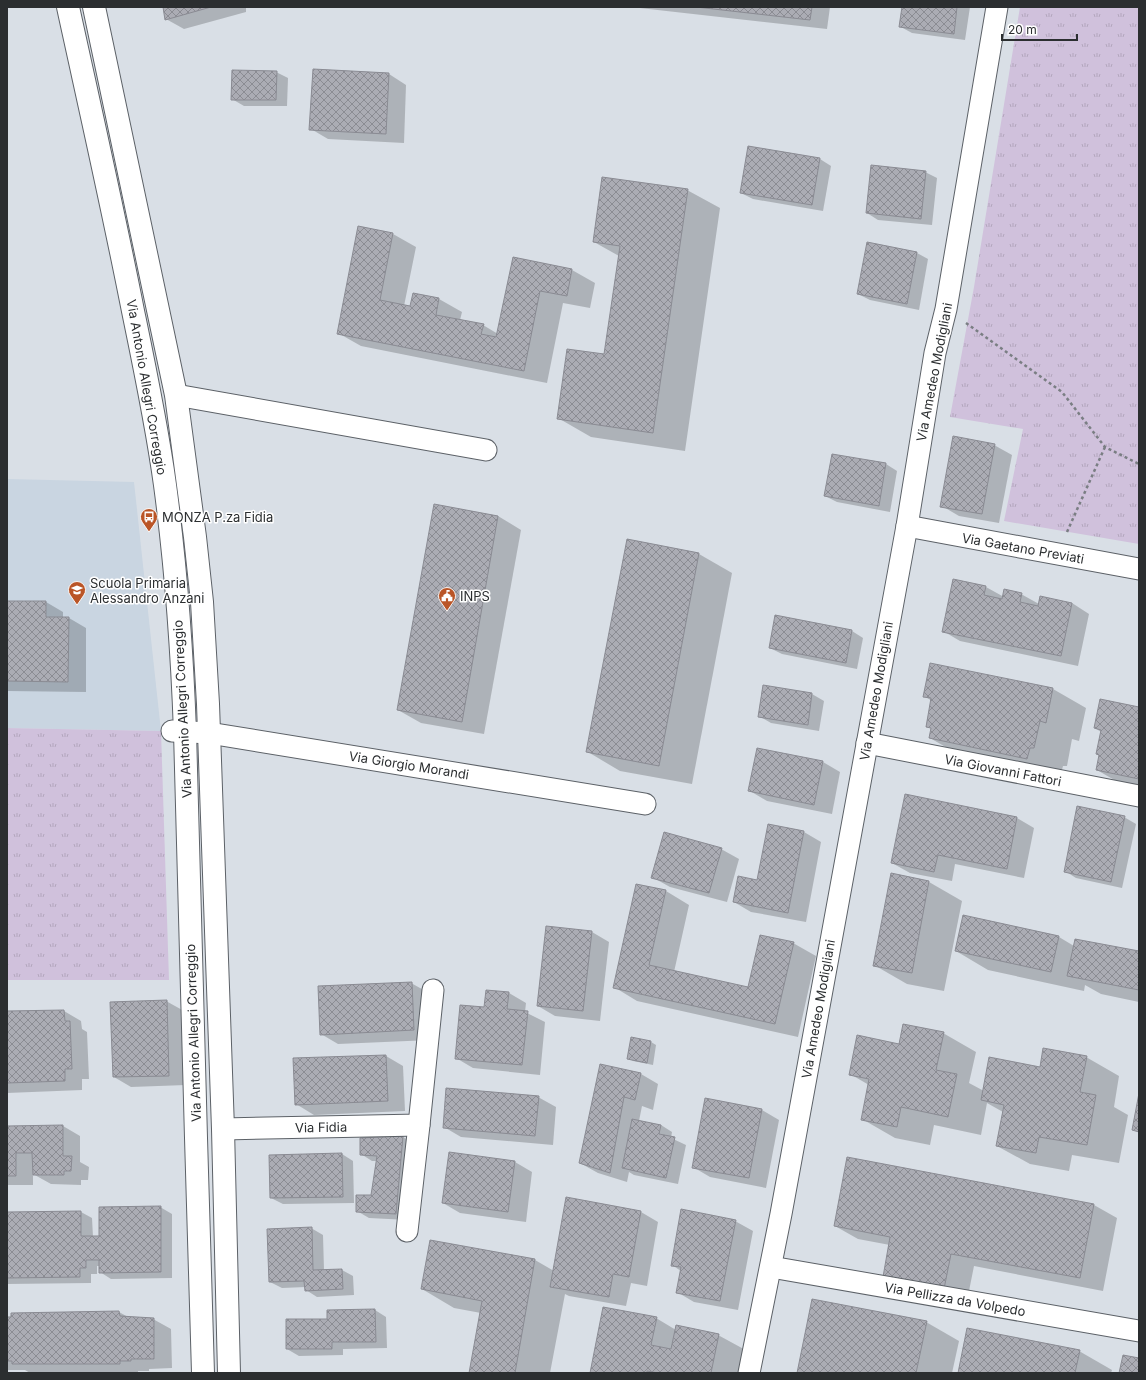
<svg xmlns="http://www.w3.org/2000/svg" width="1146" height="1380" font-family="Inter,sans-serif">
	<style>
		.built { fill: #c9d5e1 }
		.park { fill: url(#park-tufts) }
		.shadow { fill: #0003 }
		.building { fill: url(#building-cross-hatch); stroke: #8a8b93 }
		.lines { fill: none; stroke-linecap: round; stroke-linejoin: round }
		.street-casing { stroke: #5c6167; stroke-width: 23 }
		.secondary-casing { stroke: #5c6167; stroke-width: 24 }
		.path { stroke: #7a7e83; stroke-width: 2.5; stroke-dasharray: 3 3; stroke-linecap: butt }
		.street { stroke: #fff; stroke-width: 21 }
		.secondary { stroke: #fff; stroke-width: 22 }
		.labels { text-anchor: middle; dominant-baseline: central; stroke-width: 3; stroke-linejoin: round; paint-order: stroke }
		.street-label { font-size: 13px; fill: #2b2e30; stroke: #fff }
		.poi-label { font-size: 13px; fill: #2b2e30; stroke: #fff; text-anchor: start }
	</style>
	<defs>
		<pattern id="park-tufts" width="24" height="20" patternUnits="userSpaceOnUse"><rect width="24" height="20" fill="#d0c1dc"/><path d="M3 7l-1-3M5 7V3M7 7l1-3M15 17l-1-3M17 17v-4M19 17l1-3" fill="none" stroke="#b3a6bd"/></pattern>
		<pattern id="building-cross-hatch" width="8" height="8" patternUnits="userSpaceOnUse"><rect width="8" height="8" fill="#abacb4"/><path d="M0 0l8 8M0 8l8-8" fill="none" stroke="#8b8c93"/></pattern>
	</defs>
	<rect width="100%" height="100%" fill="#d9dfe6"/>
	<path class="built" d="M7 479 134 482 161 731 7 728Z"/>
	<g class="park">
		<path d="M1020 7H1139V544L1004 521 1023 429 950 417 974 287Z"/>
		<path d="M7 728 161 731 169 980H7Z"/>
	</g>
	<g class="shadow">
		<path d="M164 7H246V12L184 29 166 19Z"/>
		<path d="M631 7H830L827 29Z"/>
		<path d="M903 7H970L965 40 912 33 901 27Z"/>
		<path d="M276 72 288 78 287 106H244L232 99Z"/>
		<path d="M389 74 406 85 404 143 328 139 311 129Z"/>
		<path d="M820 159 831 166 823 211 753 199 741 193Z"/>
		<path d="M925 172 937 178 932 225 878 220 867 213Z"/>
		<path d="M687 190 720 208 685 451 591 437 558 418 605 355 619 256 594 242Z"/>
		<path d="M359 227 393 234 416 247 404 306 411 307 414 294 439 299 462 312 460 320 483 325 498 334 513 258 572 270 595 283 590 308 563 303 547 383 361 346 338 333Z"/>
		<path d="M917 253 928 259 919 310 870 300 858 294Z"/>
		<path d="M994 445 1012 455 999 523 959 516 942 506Z"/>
		<path d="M886 464 897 471 890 512 837 502 825 496Z"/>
		<path d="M435 505 498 516 521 530 484 734 421 723 398 710Z"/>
		<path d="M627 540 699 554 732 573 692 784 620 771 588 752Z"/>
		<path d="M986 587 1004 597 1021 594 1039 604 1072 603 1089 614 1078 666 960 641 943 631Z"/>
		<path d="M7 602H46L63 612V618H69L86 628V692L7 691Z"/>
		<path d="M852 631 863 638 857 669 782 654 770 648Z"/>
		<path d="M931 664 1053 689 1086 708 1079 741 1072 739 1067 766H1063L1060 777 963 757 930 738 932 729 927 726 932 701 924 696Z"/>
		<path d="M764 687 812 694 824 701 819 731 771 723 759 716Z"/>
		<path d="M1139 708V790L1130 789 1097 770 1100 755 1101 732 1095 728Z"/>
		<path d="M758 749 823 762 840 772 832 814 767 801 750 791Z"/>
		<path d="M906 795 1017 818 1034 828 1024 878 955 864 952 881 910 873 892 863Z"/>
		<path d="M1124 817 1136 824 1122 888 1076 878 1065 871Z"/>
		<path d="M804 832 821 842 806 922 751 912 734 902 758 881Z"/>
		<path d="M721 849 739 859 727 902 670 887 652 877Z"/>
		<path d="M892 875 929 882 962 901 944 991 907 984 874 965Z"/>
		<path d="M637 885 666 891 689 905 674 972 749 989 793 943 816 956 798 1037 637 1001 614 987Z"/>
		<path d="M963 916 1059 937 1074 946 1139 952V1002L1101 994 1085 985 1084 991 988 970 956 951Z"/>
		<path d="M592 932 609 942 600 1021 555 1016 538 1006Z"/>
		<path d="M411 983 429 993 431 1040 338 1044 321 1034Z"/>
		<path d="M509 993 526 1003 525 1012 545 1022 540 1075 473 1068 456 1058 485 1008Z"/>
		<path d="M166 1001 184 1011 186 1085 131 1087 114 1077Z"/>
		<path d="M64 1011 81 1021 82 1029 87 1032 89 1079H82V1090L7 1093V1012Z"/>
		<path d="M943 1033 976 1052 969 1083 984 1091 1041 1068 1086 1057 1119 1076 1114 1107 1128 1115 1119 1163 1072 1155 1069 1171 1030 1164 997 1146 1003 1112 987 1103 981 1135 934 1125 930 1145 895 1138 862 1119 869 1085 850 1074 900 1045Z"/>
		<path d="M632 1038 651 1042 656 1045 653 1065 633 1061 628 1058Z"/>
		<path d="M386 1056 403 1066 405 1111 314 1115 296 1104Z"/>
		<path d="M601 1066 641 1074 658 1084 653 1110 642 1106 639 1121 661 1125 672 1132 671 1138 686 1145 678 1184 634 1175 629 1172 627 1182 598 1173 580 1163Z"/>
		<path d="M538 1097 556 1107 553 1145 461 1137 444 1127Z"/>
		<path d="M706 1099 762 1110 779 1120 766 1188 710 1177 693 1167Z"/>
		<path d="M63 1126 80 1136V1162L89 1167 88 1180H81V1185L51 1184 33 1174V1185H7V1127Z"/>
		<path d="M403 1137 415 1144 408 1220 369 1218 357 1211 372 1195 377 1161H372L361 1154V1139Z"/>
		<path d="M342 1154 353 1161 354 1203 283 1204 271 1198Z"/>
		<path d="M515 1162 532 1172 526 1222 460 1213 443 1203Z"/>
		<path d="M567 1199 641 1212 658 1222 647 1286 631 1283 626 1306 569 1296 565 1294 550 1373H470L481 1313 454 1308 422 1289 430 1241 535 1260 554 1271Z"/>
		<path d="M1094 1205 1117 1218 1103 1291 974 1266 967 1301 907 1289 890 1245 858 1239 835 1226Z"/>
		<path d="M160 1207 172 1214V1278L111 1279 100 1272V1266H97V1274H91V1283L7 1284V1213L81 1212 92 1218 93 1237H100Z"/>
		<path d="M735 1221 753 1231 738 1310 694 1302 677 1292 681 1271 672 1265Z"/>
		<path d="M311 1228 323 1235 324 1270H342L353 1276 354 1295 317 1297 306 1290V1287L282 1288 270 1282Z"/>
		<path d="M375 1310 386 1317 387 1348 343 1349V1355L299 1356 287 1349 328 1320Z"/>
		<path d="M119 1312 128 1317 153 1319 171 1329 172 1368 149 1369V1371H138V1373H30L25 1370H7V1318Z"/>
		<path d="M656 1318 676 1330 718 1335 751 1353 747 1373H591Z"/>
		<path d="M926 1322 959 1341 952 1373H798Z"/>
		<path d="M1079 1351 1112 1370 1111 1373H959Z"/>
	</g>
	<g class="building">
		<path d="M163 7H211L165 20Z"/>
		<path d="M696 7H812L810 20Z"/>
		<path d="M902 7H957L954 34 899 27Z"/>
		<path d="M313 69 389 73 386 134 309 130Z"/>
		<path d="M232 70 277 71 276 100H231Z"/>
		<path d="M748 146 820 158 812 205 740 193Z"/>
		<path d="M871 165 926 171 921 219 866 213Z"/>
		<path d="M602 177 688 189 653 433 557 419 567 349 604 354 620 246 593 242Z"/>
		<path d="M358 226 393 233 380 300 410 306 413 293 439 298 436 315 484 324 481 334 496 337 513 257 572 269 567 296 540 291 524 371 337 334Z"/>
		<path d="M867 242 917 252 907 304 857 294Z"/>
		<path d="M953 436 995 444 982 514 940 507Z"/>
		<path d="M832 454 886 463 879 506 824 496Z"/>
		<path d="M434 504 498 516 462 722 397 710Z"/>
		<path d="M627 539 699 553 659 766 586 752Z"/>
		<path d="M953 579 986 586 984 595 1002 599 1004 589 1022 593 1020 602 1038 606 1040 596 1072 603 1061 656 942 632Z"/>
		<path d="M7 601H46V617H69L68 682 7 681Z"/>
		<path d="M775 615 852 630 846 663 769 648Z"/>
		<path d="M930 663 1053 688 1046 723 1040 721 1034 748H1030L1027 759 929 738 931 728 926 727 931 698 923 697Z"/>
		<path d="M763 685 812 693 808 725 758 717Z"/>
		<path d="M1100 699 1139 707V779L1096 770 1099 755 1096 754 1101 730 1094 728Z"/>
		<path d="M757 748 823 761 814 805 748 791Z"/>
		<path d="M905 794 1017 817 1007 869 938 855 934 872 891 863Z"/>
		<path d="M1077 806 1125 816 1111 882 1064 872Z"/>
		<path d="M768 824 804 831 788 913 733 902 738 876 757 880Z"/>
		<path d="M664 832 722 848 709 893 651 878Z"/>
		<path d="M891 873 929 881 912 973 873 966Z"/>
		<path d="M636 884 666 890 649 965 748 987 760 935 794 942 775 1024 613 988Z"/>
		<path d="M963 915 1059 936 1051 972 955 951Z"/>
		<path d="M546 926 592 931 583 1011 537 1006Z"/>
		<path d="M1075 939 1139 951V990L1067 976Z"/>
		<path d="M412 982 414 1030 320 1035 318 986Z"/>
		<path d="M486 990 509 992 507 1009 528 1011 522 1065 455 1059 460 1005 484 1007Z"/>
		<path d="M167 1000 169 1076 113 1077 110 1002Z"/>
		<path d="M64 1010 65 1021H70L72 1069H65V1081L7 1083V1011Z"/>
		<path d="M903 1024 944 1032 936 1070 957 1074 948 1117 901 1107 897 1127 861 1120 869 1079 849 1075 857 1035 899 1044Z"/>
		<path d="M631 1037 651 1041 647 1063 627 1059Z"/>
		<path d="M1043 1048 1087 1056 1080 1092 1096 1095 1087 1145 1039 1137 1036 1153 996 1146 1004 1105 981 1100 989 1057 1040 1067Z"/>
		<path d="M386 1055 388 1101 295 1105 293 1058Z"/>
		<path d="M600 1064 641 1073 635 1100 624 1097 610 1173 579 1163Z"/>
		<path d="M446 1088 539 1096 535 1136 443 1128Z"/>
		<path d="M1139 1093V1132L1132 1130Z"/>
		<path d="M705 1098 762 1109 749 1178 692 1168Z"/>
		<path d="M632 1119 661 1125 659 1134 675 1137 666 1178 622 1168Z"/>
		<path d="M63 1125V1156H72L71 1171H64V1175H33L32 1153H16V1176H7V1126Z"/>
		<path d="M403 1136 396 1214 356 1212V1195H371L377 1156 360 1155V1138Z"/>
		<path d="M449 1152 515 1161 508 1212 442 1203Z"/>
		<path d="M342 1153 343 1197 270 1198 269 1155Z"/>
		<path d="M847 1157 1094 1204 1080 1278 951 1254 944 1289 883 1277 890 1237 834 1226Z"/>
		<path d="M566 1197 641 1211 629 1277 613 1274 609 1297 550 1287Z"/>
		<path d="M161 1206V1272L99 1273V1260H86V1268H80V1277L7 1278V1212L81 1211V1236H99V1207Z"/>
		<path d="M681 1209 736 1220 720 1301 676 1293 681 1267 671 1266Z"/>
		<path d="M312 1227 313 1270 342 1269 343 1289 305 1291 304 1281 269 1282 267 1229Z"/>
		<path d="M430 1240 535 1259 515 1373H469L482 1301 421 1289Z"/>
		<path d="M812 1299 927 1321 916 1373H797Z"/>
		<path d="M603 1307 657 1317 651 1345 671 1349 676 1325 719 1334 711 1373H658L647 1371V1373H590Z"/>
		<path d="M375 1309 376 1342H332V1349H286V1319H327V1310Z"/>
		<path d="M119 1311 120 1316 154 1318V1359H131V1361H120V1364H12V1361H7V1317H11V1313Z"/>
		<path d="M967 1328 1080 1350 1075 1373H958Z"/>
		<path d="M1123 1355 1139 1358V1373H1119Z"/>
	</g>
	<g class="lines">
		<defs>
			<g id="street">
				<path d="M176 395 486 450"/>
				<path d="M907 526 1139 569"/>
				<path d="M172 731 209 733 645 804"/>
				<path d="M867 743 1139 796"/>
				<path d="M223 1129 419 1125 433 990"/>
				<path d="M407 1231 419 1125"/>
				<path d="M771 1267 1139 1331"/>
				<path d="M749 1373 781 1214 907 526 935 353 946 309 997 7"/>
			</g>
			<g id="secondary">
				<path d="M68 7C90 108 113 209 133 311 145 369 157 426 165 485 176 567 182 650 185 732L196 1138 203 1373"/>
				<path d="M94 7 176 395 195 537 202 602 208 704 223 1129 229 1373"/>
			</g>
		</defs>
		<use href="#street" class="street-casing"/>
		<use href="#secondary" class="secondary-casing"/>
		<g class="path">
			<path d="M966 323 1062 392 1105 447 1139 464"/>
			<path d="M1067 532 1105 447"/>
		</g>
		<use href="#street" class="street"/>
		<use href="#secondary" class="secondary"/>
	</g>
	<defs>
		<symbol id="bus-pin" viewBox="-11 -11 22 30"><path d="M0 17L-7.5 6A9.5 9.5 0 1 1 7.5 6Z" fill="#ba5527" stroke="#fff"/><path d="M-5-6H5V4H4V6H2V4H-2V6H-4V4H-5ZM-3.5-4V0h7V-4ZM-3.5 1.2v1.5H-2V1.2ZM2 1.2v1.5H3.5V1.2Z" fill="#fff"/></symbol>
		<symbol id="school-pin" viewBox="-11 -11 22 30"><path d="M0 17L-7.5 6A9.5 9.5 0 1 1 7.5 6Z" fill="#ba5527" stroke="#fff"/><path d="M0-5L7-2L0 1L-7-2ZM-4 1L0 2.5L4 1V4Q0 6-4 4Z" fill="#fff"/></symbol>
		<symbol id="civic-pin" viewBox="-11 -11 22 30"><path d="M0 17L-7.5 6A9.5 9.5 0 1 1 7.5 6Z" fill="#ba5527" stroke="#fff"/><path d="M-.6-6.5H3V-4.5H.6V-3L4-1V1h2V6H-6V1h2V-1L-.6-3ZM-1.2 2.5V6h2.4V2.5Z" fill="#fff"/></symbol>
	</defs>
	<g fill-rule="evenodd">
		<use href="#bus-pin" x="139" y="507" width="20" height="27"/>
		<use href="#school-pin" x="67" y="580" width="20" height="27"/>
		<use href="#civic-pin" x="437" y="586" width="20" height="27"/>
	</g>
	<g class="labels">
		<g class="street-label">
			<text transform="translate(934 372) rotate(-79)">Via Amedeo Modigliani</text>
			<text transform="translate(147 387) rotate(80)">Via Antonio Allegri Correggio</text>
			<text transform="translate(1023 548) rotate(10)">Via Gaetano Previati</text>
			<text transform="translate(876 691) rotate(-80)">Via Amedeo Modigliani</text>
			<text transform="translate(182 709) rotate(-93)">Via Antonio Allegri Correggio</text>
			<text transform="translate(409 765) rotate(9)">Via Giorgio Morandi</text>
			<text transform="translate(1003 770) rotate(11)">Via Giovanni Fattori</text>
			<text transform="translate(818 1009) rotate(-80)">Via Amedeo Modigliani</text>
			<text transform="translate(193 1033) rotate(-92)">Via Antonio Allegri Correggio</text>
			<text transform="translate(321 1127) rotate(-1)">Via Fidia</text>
			<text transform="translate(955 1299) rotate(10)">Via Pellizza da Volpedo</text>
		</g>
		<g class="poi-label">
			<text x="162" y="517">MONZA P.za Fidia</text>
			<text x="90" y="583">Scuola Primaria<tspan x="90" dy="15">Alessandro Anzani</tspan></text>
			<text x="460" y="596">INPS</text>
		</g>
	</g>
	<rect width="1146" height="1380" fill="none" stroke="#2b2e30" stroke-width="16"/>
	<path d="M1002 34v6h75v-6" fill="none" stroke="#2b2e30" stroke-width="2"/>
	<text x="1008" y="34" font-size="12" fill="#2b2e30" stroke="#ffffff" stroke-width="3" paint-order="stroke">20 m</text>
</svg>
